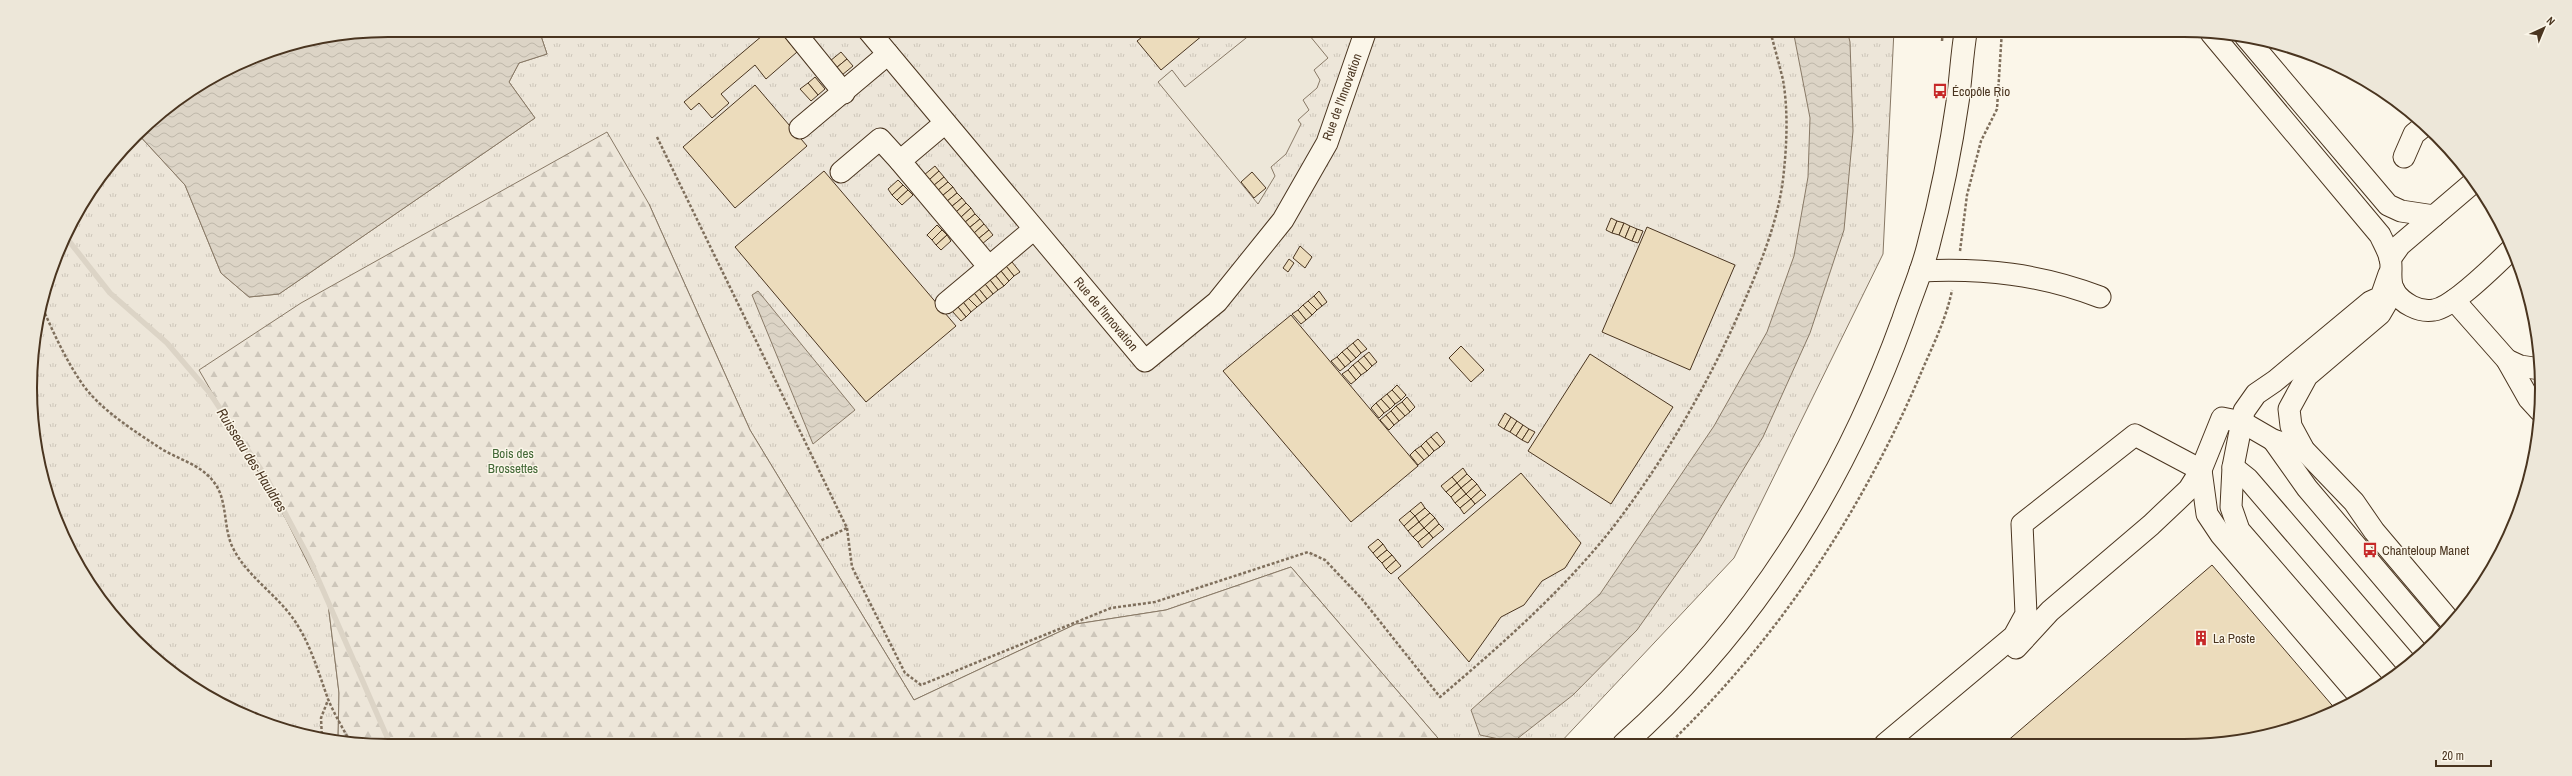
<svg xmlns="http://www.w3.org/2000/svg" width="2572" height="776" font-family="'Archivo Narrow',sans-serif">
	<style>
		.grass { fill: url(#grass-tufts); stroke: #887966 }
		.forest { fill: url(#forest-firs); stroke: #887966 }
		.parking { fill: #ede7d9; stroke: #887966 }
		.water { fill: url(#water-waves); stroke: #887966 }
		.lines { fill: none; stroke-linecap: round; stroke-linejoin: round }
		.stream { stroke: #dcd4c6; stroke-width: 5.5 }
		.building { fill: #ecdcbc; stroke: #4a3520 }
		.minor-casing { stroke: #4a3520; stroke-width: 23 }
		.major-casing { stroke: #4a3520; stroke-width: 24 }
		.path { stroke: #7f6f5c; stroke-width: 2.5; stroke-dasharray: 3 2; stroke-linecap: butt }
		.minor { stroke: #fbf6e9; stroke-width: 21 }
		.major { stroke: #fbf6e9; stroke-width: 22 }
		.labels { text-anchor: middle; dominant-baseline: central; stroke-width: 3; stroke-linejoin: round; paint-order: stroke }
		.poi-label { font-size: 13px; fill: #4a3520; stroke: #fbf6e9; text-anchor: start }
		.street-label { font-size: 13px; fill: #4a3520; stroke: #fbf6e9 }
		.park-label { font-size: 13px; fill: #436837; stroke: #fbf6e9 }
		.water-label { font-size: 14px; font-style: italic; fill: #4a3520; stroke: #fbf6e9 }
		.rim { fill: none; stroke: #4a3520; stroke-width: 2 }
	</style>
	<defs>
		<pattern id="grass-tufts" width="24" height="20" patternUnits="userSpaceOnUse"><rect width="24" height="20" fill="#ede6d9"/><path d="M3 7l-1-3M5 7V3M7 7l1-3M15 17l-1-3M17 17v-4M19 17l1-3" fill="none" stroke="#cdc6ba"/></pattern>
		<pattern id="forest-firs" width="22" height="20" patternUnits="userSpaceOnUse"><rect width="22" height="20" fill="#ede6d9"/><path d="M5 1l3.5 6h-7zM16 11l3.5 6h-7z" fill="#cdc6ba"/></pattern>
		<pattern id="water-waves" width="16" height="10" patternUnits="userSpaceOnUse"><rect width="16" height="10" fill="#dcd4c6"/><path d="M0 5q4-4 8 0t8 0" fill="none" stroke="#beb7aa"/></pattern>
	</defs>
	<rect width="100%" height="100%" fill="#fbf6e9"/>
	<path class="grass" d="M539 30H1894L1883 254 1734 558 1559 744H1443L1291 567 1166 610 1076 624 914 700 750 430 649 204 287 521 328 603 339 693 338 741 318 739 251 719 189 686 104 606 67 546 42 480 31 412 33 341 67 229 104 170 138 134 185 185 221 273 249 297 279 294 535 118 509 82 519 63 547 54Z"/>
	<path class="forest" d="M607 132 649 204 750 430 914 700 1076 624 1166 610 1291 567 1443 744 388 746 338 741 339 693 328 603 287 521 199 370 301 303Z"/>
	<path class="parking" d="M1256 30H1305L1328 58 1314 70 1320 80 1317 88 1303 100 1309 110 1298 120 1301 124 1286 154 1271 167 1275 176 1258 204 1158 82 1172 70 1185 87Z"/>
	<g class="water">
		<path d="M388 30H539L547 54 519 63 509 82 535 118 279 294 249 297 221 273 185 185 138 134 152 119 251 57 318 37Z"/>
		<path d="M1793 30H1847L1850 42 1853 131 1844 230 1810 333 1763 437 1700 541 1637 630 1573 695 1513 742 1480 735 1471 710 1600 594 1714 426 1767 332 1794 256 1808 177 1810 118Z"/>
		<path d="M758 291 855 410 813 444 752 295Z"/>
	</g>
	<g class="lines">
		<path class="stream" d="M65 236 110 293 167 343 209 392 266 477 309 558 391 746"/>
	</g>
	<g class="building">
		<path d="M769 30H779L797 52 766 79 755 65 721 94 729 103 712 118 699 103 691 110 684 102Z"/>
		<path d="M1151 30H1209L1161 70 1137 41Z"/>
		<path d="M841 52 847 59 836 68 830 61Z"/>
		<path d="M847 59 853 66 842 75 836 68Z"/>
		<path d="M815 77 825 89 818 95 808 83Z"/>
		<path d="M808 83 818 95 811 101 800 89Z"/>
		<path d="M755 85 807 146 735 208 683 147Z"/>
		<path d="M935 166 939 171 929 180 924 175Z"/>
		<path d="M824 171 956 326 866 402 735 247Z"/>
		<path d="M939 171 944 177 933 186 929 180Z"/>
		<path d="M1252 172 1266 188 1254 198 1241 182Z"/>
		<path d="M944 177 948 182 937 191 933 186Z"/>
		<path d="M898 180 903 185 892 195 888 189Z"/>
		<path d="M948 182 953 187 942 196 937 191Z"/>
		<path d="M903 185 908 190 897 200 892 195Z"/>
		<path d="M953 187 957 193 946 202 942 196Z"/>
		<path d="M908 190 913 195 902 205 897 200Z"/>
		<path d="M957 193 962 198 951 207 946 202Z"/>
		<path d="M962 198 966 203 956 212 951 207Z"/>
		<path d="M966 203 971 208 960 218 956 212Z"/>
		<path d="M971 208 975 214 964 223 960 218Z"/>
		<path d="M975 214 980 219 969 228 964 223Z"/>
		<path d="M1611 218 1617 221 1612 233 1606 230Z"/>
		<path d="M980 219 984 224 973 234 969 228Z"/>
		<path d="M1617 221 1624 223 1619 235 1612 233Z"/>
		<path d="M1624 223 1630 226 1625 238 1619 235Z"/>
		<path d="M984 224 989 230 978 239 973 234Z"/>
		<path d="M937 225 942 230 932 240 927 235Z"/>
		<path d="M1630 226 1637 229 1632 241 1625 238Z"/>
		<path d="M1647 227 1735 265 1690 370 1602 332Z"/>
		<path d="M1637 229 1643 231 1638 243 1632 241Z"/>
		<path d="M942 230 947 235 936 245 932 240Z"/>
		<path d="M989 230 993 235 982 244 978 239Z"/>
		<path d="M947 235 951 241 941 250 936 245Z"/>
		<path d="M1300 246 1312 257 1305 268 1293 258Z"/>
		<path d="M1289 259 1294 263 1288 272 1283 268Z"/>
		<path d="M1012 262 1020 272 1014 276 1006 266Z"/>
		<path d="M1006 266 1014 276 1009 281 1001 271Z"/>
		<path d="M1001 271 1009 281 1004 286 995 275Z"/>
		<path d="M995 275 1004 286 998 290 990 280Z"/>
		<path d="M990 280 998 290 993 294 985 284Z"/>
		<path d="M985 284 993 294 987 299 979 289Z"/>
		<path d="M979 289 987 299 982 303 974 293Z"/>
		<path d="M1319 291 1327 302 1322 306 1314 296Z"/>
		<path d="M974 293 982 303 977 307 968 298Z"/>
		<path d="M1314 296 1322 306 1317 310 1308 301Z"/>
		<path d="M968 298 977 307 971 312 963 302Z"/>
		<path d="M1308 301 1317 310 1312 315 1303 305Z"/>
		<path d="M963 302 971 312 966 317 958 307Z"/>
		<path d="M1303 305 1312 315 1306 320 1298 310Z"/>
		<path d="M958 307 966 317 961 321 952 311Z"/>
		<path d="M1298 310 1306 320 1301 324 1292 314Z"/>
		<path d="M1291 315 1418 466 1351 522 1223 371Z"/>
		<path d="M1358 339 1367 349 1361 353 1353 343Z"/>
		<path d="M1353 343 1361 353 1356 358 1347 348Z"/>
		<path d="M1461 346 1484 370 1471 382 1449 358Z"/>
		<path d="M1347 348 1356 358 1351 362 1342 352Z"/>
		<path d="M1342 352 1351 362 1345 367 1337 357Z"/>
		<path d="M1369 352 1377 362 1372 366 1364 356Z"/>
		<path d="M1590 354 1673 407 1611 504 1528 451Z"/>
		<path d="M1364 356 1372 366 1367 371 1358 361Z"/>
		<path d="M1337 357 1345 367 1340 371 1331 361Z"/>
		<path d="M1358 361 1367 371 1361 375 1353 365Z"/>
		<path d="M1353 365 1361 375 1356 380 1348 370Z"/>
		<path d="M1348 370 1356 380 1351 384 1342 374Z"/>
		<path d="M1397 385 1406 395 1401 400 1392 390Z"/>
		<path d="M1392 390 1401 400 1395 404 1387 394Z"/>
		<path d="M1387 394 1395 404 1390 409 1381 399Z"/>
		<path d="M1407 397 1415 407 1410 412 1402 402Z"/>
		<path d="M1381 399 1390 409 1384 413 1376 403Z"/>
		<path d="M1402 402 1410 412 1405 416 1396 406Z"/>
		<path d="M1376 403 1384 413 1379 418 1371 408Z"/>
		<path d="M1396 406 1405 416 1399 421 1391 411Z"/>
		<path d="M1391 411 1399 421 1394 425 1386 415Z"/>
		<path d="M1505 413 1511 417 1504 429 1498 425Z"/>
		<path d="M1386 415 1394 425 1389 430 1380 420Z"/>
		<path d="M1511 417 1517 421 1510 432 1504 429Z"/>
		<path d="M1517 421 1523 425 1516 436 1510 432Z"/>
		<path d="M1523 425 1529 429 1522 440 1516 436Z"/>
		<path d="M1529 429 1535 432 1528 443 1522 440Z"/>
		<path d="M1437 432 1445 442 1440 447 1431 437Z"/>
		<path d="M1431 437 1440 447 1434 451 1426 441Z"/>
		<path d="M1426 441 1434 451 1429 456 1421 446Z"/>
		<path d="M1421 446 1429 456 1424 460 1415 450Z"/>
		<path d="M1415 450 1424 460 1418 465 1410 455Z"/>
		<path d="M1463 468 1467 474 1457 483 1452 477Z"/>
		<path d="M1521 473 1581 543 1565 568 1542 581 1524 605 1501 617 1469 662 1398 578Z"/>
		<path d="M1467 474 1472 479 1461 488 1457 483Z"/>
		<path d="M1452 477 1457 483 1446 492 1441 486Z"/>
		<path d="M1472 479 1477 484 1466 494 1461 488Z"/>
		<path d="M1457 483 1461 488 1451 497 1446 492Z"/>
		<path d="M1477 484 1481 490 1471 499 1466 494Z"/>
		<path d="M1461 488 1466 494 1455 503 1451 497Z"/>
		<path d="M1481 490 1486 495 1475 504 1471 499Z"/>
		<path d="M1466 494 1471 499 1460 508 1455 503Z"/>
		<path d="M1471 499 1475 504 1464 514 1460 508Z"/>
		<path d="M1421 502 1425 508 1415 516 1410 511Z"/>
		<path d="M1425 508 1430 513 1419 522 1415 516Z"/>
		<path d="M1410 511 1415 516 1404 526 1399 520Z"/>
		<path d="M1430 513 1435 518 1424 528 1419 522Z"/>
		<path d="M1415 516 1419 522 1408 531 1404 526Z"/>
		<path d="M1435 518 1439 524 1429 533 1424 528Z"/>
		<path d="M1419 522 1424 528 1413 537 1408 531Z"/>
		<path d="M1439 524 1444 529 1433 538 1429 533Z"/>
		<path d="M1424 528 1429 533 1418 542 1413 537Z"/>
		<path d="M1429 533 1433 538 1422 548 1418 542Z"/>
		<path d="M1378 539 1383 544 1373 553 1368 547Z"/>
		<path d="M1383 544 1387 550 1377 558 1373 553Z"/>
		<path d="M1387 550 1392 555 1382 563 1377 558Z"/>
		<path d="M1392 555 1396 560 1386 569 1382 563Z"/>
		<path d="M1396 560 1401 566 1391 574 1386 569Z"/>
		<path d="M2212 565 2337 711 2231 743H2005Z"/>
	</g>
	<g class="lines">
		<defs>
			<g id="minor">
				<path d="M793 30 844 93"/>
				<path d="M868 30 1145 361 1217 302 1283 220 1327 143 1366 30"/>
				<path d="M2211 33 2380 235C2383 242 2388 250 2390 258 2393 268 2388 280 2394 291 2402 303 2419 313 2434 310 2454 307 2497 263 2513 248"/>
				<path d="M2245 36 2388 205 2401 211 2434 216"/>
				<path d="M945 123 900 161 989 267 1034 229"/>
				<path d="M800 128 888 54"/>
				<path d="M2404 157 2414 134 2425 125"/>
				<path d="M841 172 880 139 900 161"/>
				<path d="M2390 259 2400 245 2475 181"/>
				<path d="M1920 271C1984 268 2040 274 2100 297"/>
				<path d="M2394 290 2380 314 2307 376 2289 409 2291 426 2304 450 2354 502 2374 531 2450 621"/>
				<path d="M2454 300 2507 360 2529 399 2540 411"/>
				<path d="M946 303 989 267"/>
				<path d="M2507 360 2520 366 2540 369"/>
				<path d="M2273 440 2307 488 2435 639"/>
				<path d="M2233 467 2248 479 2408 665"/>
				<path d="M2016 648 2050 611 2151 525 2189 489 2201 470 2222 418 2242 422 2273 440 2304 450"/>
				<path d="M2375 687 2239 530 2231 507 2233 467 2244 411 2256 394 2275 381 2370 302 2381 297 2389 274"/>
				<path d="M1885 744 2014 636 2026 614 2022 524 2135 435 2201 470 2207 514 2221 535 2360 697"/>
			</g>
			<path id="major" d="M1624 744C1754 628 1844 483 1903 320 1911 296 1922 271 1928 247 1941 198 1951 148 1958 99 1961 76 1962 53 1966 30"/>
		</defs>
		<use href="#minor" class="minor-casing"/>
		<use href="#major" class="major-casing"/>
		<g class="path">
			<path d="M1942 41 1943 30"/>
			<path d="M657 137 847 528 820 541"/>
			<path d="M1960 251 1967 195 1981 141 1997 109 2002 30"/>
			<path d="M43 309C54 334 66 360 81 382 99 409 133 430 160 448 177 459 200 464 213 481 229 500 222 529 234 550 250 580 281 597 298 626 312 649 319 674 328 699 334 714 343 728 350 742"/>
			<path d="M847 528 852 567 905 673 921 685 1111 608 1155 602 1308 552 1325 560 1362 599 1440 697C1501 645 1564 590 1614 526 1665 459 1707 386 1741 309 1760 265 1780 218 1784 170 1787 142 1788 108 1783 80 1779 63 1774 46 1770 30"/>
			<path d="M275 726 302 731 314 738"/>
			<path d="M322 739 321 718 328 700"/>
			<path d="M1669 744C1776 641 1859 516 1918 380 1930 351 1946 321 1952 290"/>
		</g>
		<use href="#minor" class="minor"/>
		<use href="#major" class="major"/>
	</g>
	<defs>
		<symbol id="bus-bare" viewBox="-9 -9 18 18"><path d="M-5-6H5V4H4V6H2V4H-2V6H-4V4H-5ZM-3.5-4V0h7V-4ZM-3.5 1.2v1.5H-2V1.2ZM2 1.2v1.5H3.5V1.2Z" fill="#c62828" stroke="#fbf6e9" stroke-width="2.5" paint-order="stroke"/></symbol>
		<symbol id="building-bare" viewBox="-9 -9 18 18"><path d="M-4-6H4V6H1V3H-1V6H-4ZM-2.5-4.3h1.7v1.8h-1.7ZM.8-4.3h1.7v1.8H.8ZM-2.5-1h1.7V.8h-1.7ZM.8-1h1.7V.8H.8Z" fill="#c62828" stroke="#fbf6e9" stroke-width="2.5" paint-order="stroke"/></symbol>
	</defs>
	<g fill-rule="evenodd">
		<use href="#bus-bare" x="1929" y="80" width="22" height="22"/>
		<use href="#bus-bare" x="2359" y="539" width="22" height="22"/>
		<use href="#building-bare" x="2190" y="627" width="22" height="22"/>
	</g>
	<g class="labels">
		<g class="poi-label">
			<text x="1952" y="91">Écopôle Rio</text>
			<text x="2382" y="550">Chanteloup Manet</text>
			<text x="2213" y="638">La Poste</text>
		</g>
		<g class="street-label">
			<text transform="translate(1342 97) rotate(-70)">Rue de l'Innovation</text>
			<text transform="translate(1106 314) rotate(50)">Rue de l'Innovation</text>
		</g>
		<g class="park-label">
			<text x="513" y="453">Bois des<tspan x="513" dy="15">Brossettes</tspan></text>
		</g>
		<g class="water-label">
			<text transform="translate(252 460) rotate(58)">Ruisseau des Hauldres</text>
		</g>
	</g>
	<path d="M0 0H2572V776H0ZM388 37H2184A351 351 0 0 1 2535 388V388A351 351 0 0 1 2184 739H388A351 351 0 0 1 37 388V388A351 351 0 0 1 388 37Z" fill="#ede7d9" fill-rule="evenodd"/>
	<path class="rim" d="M388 37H2184A351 351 0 0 1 2535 388V388A351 351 0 0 1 2184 739H388A351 351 0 0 1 37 388V388A351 351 0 0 1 388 37Z"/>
	<g transform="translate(2544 28) rotate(44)" stroke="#fbf6e9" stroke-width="3" paint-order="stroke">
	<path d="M0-3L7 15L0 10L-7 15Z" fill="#4a3520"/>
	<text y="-6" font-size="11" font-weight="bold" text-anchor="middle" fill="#4a3520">N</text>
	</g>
	<path d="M2436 760v6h55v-6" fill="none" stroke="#4a3520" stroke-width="2"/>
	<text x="2442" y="760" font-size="12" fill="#4a3520" stroke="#fbf6e9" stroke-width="3" paint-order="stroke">20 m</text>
</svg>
